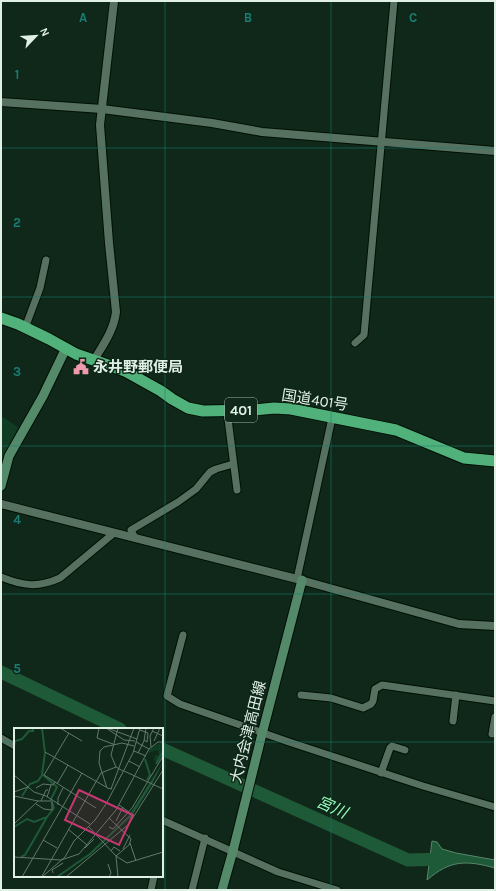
<svg xmlns="http://www.w3.org/2000/svg" width="496" height="891" font-family="Karla,'Noto Sans JP',sans-serif">
	<style>
		.green { fill: #103c24 }
		.water { fill: #1e5938; stroke: #58866c }
		.lines { fill: none; stroke-linecap: round; stroke-linejoin: round }
		.river { stroke: #1e5938; stroke-width: 13 }
		.minor-casing { stroke: #001004; stroke-width: 9 }
		.tertiary-casing { stroke: #001004; stroke-width: 10 }
		.secondary-casing { stroke: #001004; stroke-width: 11 }
		.trunk-casing { stroke: #001004; stroke-width: 13 }
		.minor { stroke: #56715f; stroke-width: 7 }
		.tertiary { stroke: #56715f; stroke-width: 8 }
		.secondary { stroke: #548a69; stroke-width: 9 }
		.trunk { stroke: #50b27a; stroke-width: 11 }
		.grid { fill: none; stroke: #1a7c74; stroke-width: 1; stroke-opacity: 0.55 }
		.labels { text-anchor: middle; dominant-baseline: central; stroke-width: 3; stroke-linejoin: round; paint-order: stroke }
		.shield { fill: #0f2819; stroke: #a2b4a8; stroke-width: 1 }
		.shield-label { font-size: 14px; font-weight: bold; fill: #e1f0e5 }
		.poi-label { font-size: 15px; font-weight: bold; fill: #e1f0e5; stroke: #0f2819; text-anchor: start }
		.street-label { font-size: 15px; fill: #e1f0e5; stroke: #0f2819 }
		.water-label { font-size: 16px; font-style: italic; fill: #93fbba; stroke: #0f2819 }
		.inset-river { fill: none; stroke: #1e5938; stroke-width: 2 }
		.inset-road { fill: none; stroke: #63786b; stroke-width: 1 }
		.view { fill: #c73870; fill-opacity: 0.15; stroke: #c73870; stroke-width: 2 }
		.inset-edge { fill: none; stroke: #e1f0e5; stroke-width: 2 }
		.grid-label { font-size: 13px; text-anchor: middle; font-weight: bold; fill: #1a7c74; stroke: #0f2819; stroke-width: 3; stroke-linejoin: round; paint-order: stroke }
	</style>
	<rect width="100%" height="100%" fill="#0f2819"/>
	<path class="green" d="M1 416 18 427 1 469Z"/>
	<path class="water" d="M432 841 437 842 442 849 456 853 495 860V868C466 860 450 860 427 880Z"/>
	<g class="lines">
		<g class="river">
			<path d="M1 672 120 729"/>
			<path d="M162 749 408 860 446 859"/>
		</g>
		<defs>
			<g id="minor">
				<path d="M25 328 40 288 46 260"/>
				<path d="M355 343 364 335 394 1"/>
				<path d="M227 411 237 490"/>
				<path d="M135 538 131 530 178 502 196 489 210 472 216 469 233 464"/>
				<path d="M1 577C23 586 38 588 60 578L114 533"/>
				<path d="M297 579 332 418"/>
				<path d="M183 635 167 696 180 704 289 742 423 786 495 807"/>
				<path d="M301 695 331 698 363 708 371 704 373 701 375 689 382 685 495 701"/>
				<path d="M453 721 456 695"/>
				<path d="M492 734 495 717"/>
				<path d="M1 738 15 746"/>
				<path d="M381 773 390 748 392 746 405 750"/>
				<path d="M162 820 278 872 337 890"/>
				<path d="M151 890 154 876"/>
				<path d="M192 890 205 838"/>
			</g>
			<g id="tertiary">
				<path d="M1 102 102 109 212 123 262 132 495 151"/>
				<path d="M94 360C103 345 114 330 116 312L109 243 100 125 114 1"/>
				<path d="M1 504 297 579 459 624 495 626"/>
			</g>
			<g id="secondary">
				<path d="M1 486 9 456 43 396 66 348"/>
				<path d="M222 890 234 847 261 738 302 580"/>
			</g>
			<path id="trunk" d="M1 318 18 324 49 339 76 354 125 371 161 391 172 399 188 408 203 411 254 410 274 408 291 409 396 430 464 458 495 461"/>
		</defs>
		<use href="#minor" class="minor-casing"/>
		<use href="#tertiary" class="tertiary-casing"/>
		<use href="#secondary" class="secondary-casing"/>
		<use href="#trunk" class="trunk-casing"/>
		<use href="#minor" class="minor"/>
		<use href="#tertiary" class="tertiary"/>
		<use href="#secondary" class="secondary"/>
		<use href="#trunk" class="trunk"/>
	</g>
	<path class="grid" d="M165 1V890M331 1V890M1 148H495M1 297H495M1 446H495M1 594H495M1 742H15M162 742H495"/>
	<defs>
		<symbol id="civic-bare" viewBox="-9 -9 18 18"><path d="M-.6-6.5H3V-4.5H.6V-3L4-1V1h2V6H-6V1h2V-1L-.6-3ZM-1.2 2.5V6h2.4V2.5Z" fill="#f29aad" stroke="#0f2819" stroke-width="2.5" paint-order="stroke"/></symbol>
	</defs>
	<g fill-rule="evenodd">
		<use href="#civic-bare" x="70" y="356" width="22" height="22"/>
	</g>
	<g class="labels">
		<rect class="shield" x="225" y="398" width="32" height="24" rx="3"/>
		<g class="shield-label">
			<text x="241" y="410">401</text>
		</g>
		<g class="poi-label">
			<text x="93" y="367">永井野郵便局</text>
		</g>
		<g class="street-label">
			<text transform="translate(315 400) rotate(9)">国道401号</text>
			<text transform="translate(248 732) rotate(-76)">大内会津高田線</text>
		</g>
		<g class="water-label">
			<text transform="translate(332 807) rotate(24)">宮川</text>
		</g>
	</g>
	<g transform="translate(14 728)">
		<rect width="149" height="149" fill="#0f2819"/>
		<path d="M149 14V28L142 38 144 35 140 32 141 27H145L144 22 134 25 136 20Z" fill="#103c24"/>
		<path d="M149 34 138 56 116 91 114 89Z" fill="#1e5938"/>
		<path class="inset-river" d="M0 18 1 13 8 11 15 3H19V0M131 31 136 47 133 52M142 36 149 23M8 68 16 56 24 53 28 47M0 99 13 91 20 94 33 89 40 80 37 71 43 59 28 46 31 25 28 0M7 129 11 127 33 89M43 149 76 126 116 88"/>
		<path class="inset-road" d="M46 0 68 13M85 0 83 10 99 16M92 0 110 12 121 13M93 0 123 11M104 0 97 27 102 39 109 43M126 2 134 5 133 14 130 12M138 3 149 8M55 5 30 47 82 80M140 13 146 0M122 14 135 21 144 14H149M137 19 136 8 140 0M120 23 132 28M31 24 92 59M124 25 130 13 132 0M115 33 126 39M110 43 149 61M0 47 20 64 32 68 76 96M43 56 54 37M22 60 29 56 39 57 41 54M97 61 120 0M98 61 93 60 85 35 86 23 90 19 108 15 120 18M0 64 14 59M0 68 24 73H37M33 69 37 57M27 73 32 62H34M22 76 30 81 38 82V74M44 77V70L49 60M105 77 115 84M95 90 117 111 115 117 102 128 104 149M102 93 109 79M0 96 24 73M74 98 102 128M95 99 99 101 118 80 149 28M54 101 73 117M29 112 43 120M116 115 122 133M71 120 80 111M109 121 116 107M97 123 100 119 106 123M102 128 113 135 149 124M0 129 47 132 65 126 102 82 135 21M94 136 97 145 95 149M39 145 38 142 49 135M28 148 87 45 102 39M8 149 68 45M28 149 51 129 60 113 81 92 92 76 119 25 126 0M52 149 115 96 149 42"/>
		<path class="view" d="M65 62 119 87 105 117 51 92Z"/>
		<rect width="149" height="149" class="inset-edge"/>
	</g>
	<g class="grid-label">
		<text x="83" y="22">A</text>
		<text x="248" y="22">B</text>
		<text x="413" y="22">C</text>
		<text x="17" y="79">1</text>
		<text x="17" y="227">2</text>
		<text x="17" y="376">3</text>
		<text x="17" y="524">4</text>
		<text x="17" y="673">5</text>
	</g>
	<rect width="496" height="891" fill="none" stroke="#e1f0e5" stroke-width="4"/>
	<g transform="translate(36 36) rotate(65)" stroke="#0f2819" stroke-width="3" paint-order="stroke">
	<path d="M0-3L7 15L0 10L-7 15Z" fill="#e1f0e5"/>
	<text y="-6" font-size="11" font-weight="bold" text-anchor="middle" fill="#e1f0e5">N</text>
	</g>
</svg>
